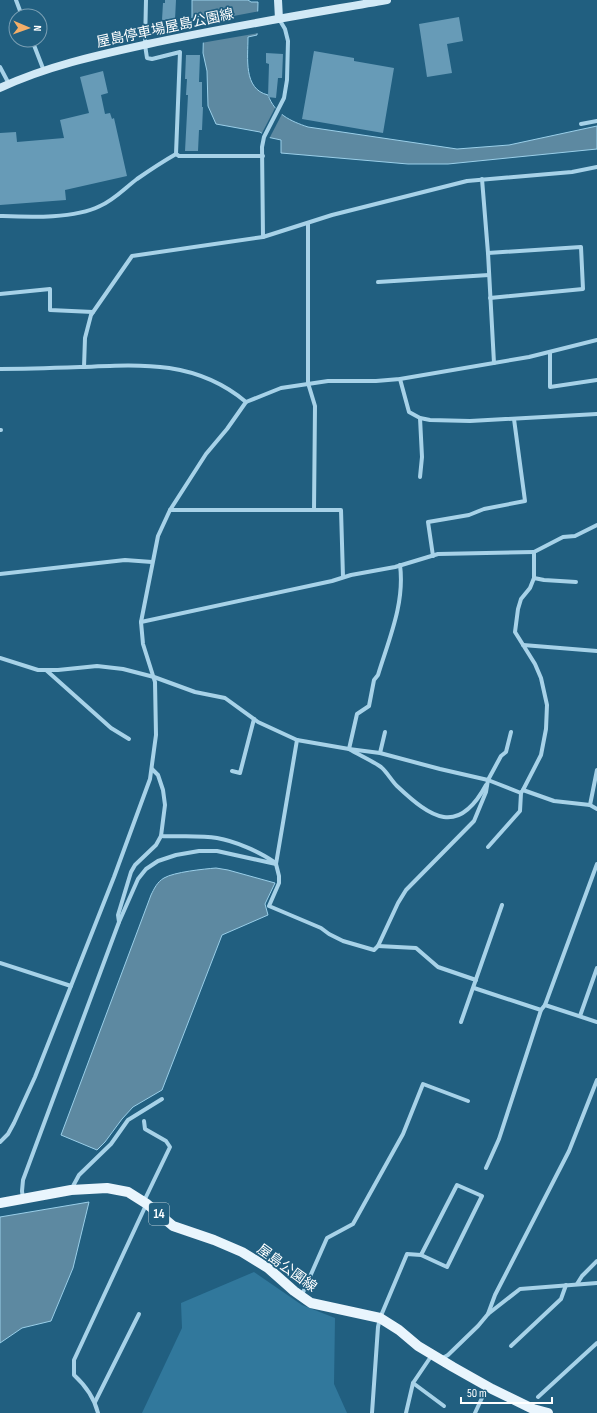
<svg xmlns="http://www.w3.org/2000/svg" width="597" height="1413" font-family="'Sofia Sans Condensed','Noto Sans JP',sans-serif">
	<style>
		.green { fill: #31789c }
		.water { fill: #5d89a1; stroke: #9acfe9 }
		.pier { fill: #215f80 }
		.building { fill: #679bb7 }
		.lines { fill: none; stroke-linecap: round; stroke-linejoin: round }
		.street { stroke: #a7d2e8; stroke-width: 4 }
		.secondary { stroke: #d1e9f6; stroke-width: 8 }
		.primary { stroke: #e9f5fd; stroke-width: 10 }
		.labels { text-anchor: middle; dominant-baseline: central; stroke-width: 3.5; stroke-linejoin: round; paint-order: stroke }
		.shield { fill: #215f80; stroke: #bccfd9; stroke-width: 1 }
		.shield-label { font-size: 13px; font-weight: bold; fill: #fff }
		.street-label { font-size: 14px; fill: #fff; stroke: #215f80 }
	</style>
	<rect width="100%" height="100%" fill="#215f80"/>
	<path class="green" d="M254 1272 302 1305 335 1318 334 1384 347 1413H142L182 1328 181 1303Z"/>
	<g class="water">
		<path d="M192 0H248L251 2H258L257 35 248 37C248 58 243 89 268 95 275 114 290 121 308 127L457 149 509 145 597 126V149L448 164H408L281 153V140L267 137 260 132 216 124 208 106 207 71 203 53 204 15 192 18Z"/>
		<path d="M216 868 228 870 275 883 265 904 268 915 222 935 162 1090 133 1107 122 1119 105 1142 97 1150 61 1135 151 895C154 889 157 882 164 878 174 872 204 869 216 868Z"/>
		<path d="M89 1202 73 1268 51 1321 22 1328 0 1343V1217Z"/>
	</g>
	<g class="pier">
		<path d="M260 11 259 33 201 43 202 22Z"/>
		<path d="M275 108 283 112 269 139 261 135Z"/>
	</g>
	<g class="building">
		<path d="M165 0H176L175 20H162L163 3H165Z"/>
		<path d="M459 17 463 41 447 44 452 73 427 77 419 24Z"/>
		<path d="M314 51 354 58V61L394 68 383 133 302 119Z"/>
		<path d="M266 53 283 54 282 78H278L276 98 268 97 269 64 266 63Z"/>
		<path d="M186 55H200L199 82H202V107H203L202 130H199L198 151H185L188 95H186L187 79H185Z"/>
		<path d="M103 71 108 93 101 95 105 114 110 113 112 119 114 118 127 176 65 190 66 200 0 205V133L16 132 17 142 64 138 60 120 89 113 80 77Z"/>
	</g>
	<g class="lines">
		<g class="street">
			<path d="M16 0 22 16"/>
			<path d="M146 0 145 45 147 58 152 59 180 52 176 154 179 156H263"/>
			<path d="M32 40 44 71"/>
			<path d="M0 67 9 84"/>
			<path d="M581 124 597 121"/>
			<path d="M482 179 488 253 494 363"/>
			<path d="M0 216C29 217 74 219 100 206 114 200 125 188 137 179 150 170 162 162 176 154"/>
			<path d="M308 223V383L315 406 314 510"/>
			<path d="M263 237 262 147 264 137 284 98 287 80 288 41 285 29 279 19"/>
			<path d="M488 253 581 247 583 289 490 298"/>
			<path d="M378 282 489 275"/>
			<path d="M0 294 50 289V310L93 312"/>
			<path d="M550 352V387L597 380"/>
			<path d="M84 367 85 338 91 315 132 256 263 237 332 215 467 181 572 172 597 167"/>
			<path d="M0 369C28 369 55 368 83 367 143 364 197 361 246 402"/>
			<path d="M400 379 409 412 420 418 430 420 470 421 597 414"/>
			<path d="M420 418 422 457 420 477"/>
			<path d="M0 430H1"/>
			<path d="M170 510H341L343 577"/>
			<path d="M433 556 428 522 469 515 484 509 525 501 514 419"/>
			<path d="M400 565C405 603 389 639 378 675L374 680 369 706 357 714 349 749C359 755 371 760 381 767 387 772 391 780 397 786 431 818 458 837 486 785"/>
			<path d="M0 574 125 560 152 562"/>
			<path d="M534 578V552L563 537 575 536 597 525"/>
			<path d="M141 622 332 581 351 575 395 567 438 554 534 552"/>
			<path d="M523 645 597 651"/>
			<path d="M0 658 38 670H58L97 666 123 669 154 677 195 692 225 698 258 722 297 740 349 749 380 753 440 769 488 780 521 793 523 790 554 801 590 805 597 809"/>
			<path d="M46 670 111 728 129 739"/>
			<path d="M297 740 276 864 279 876V883L269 906 321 928 329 934 343 941 374 950 378 946 398 903 406 890 474 821 486 792 488 780 501 756 506 752 511 732"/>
			<path d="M380 753 385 732"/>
			<path d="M232 771 240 773 254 719"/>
			<path d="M523 790 541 755 546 729 547 705 541 678 535 664 515 632 518 609 521 599 530 588 534 578 544 580 576 582"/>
			<path d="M590 805 597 770"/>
			<path d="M161 836C179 837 200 835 217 838 235 841 260 852 274 862"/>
			<path d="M488 847 520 811 521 793"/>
			<path d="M119 922 118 915 131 872 135 865 156 845 161 836 165 805 163 790 158 775 152 769"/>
			<path d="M378 946 416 948 438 967 476 980"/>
			<path d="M0 963 71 986"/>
			<path d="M474 988 541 1010 545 1005 597 1022"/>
			<path d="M545 1005 597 864"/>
			<path d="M580 1016 597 968"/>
			<path d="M461 1022 502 905"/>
			<path d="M0 1142 8 1134 14 1123 35 1077 114 877 150 779 156 735 155 682 143 644 141 622 158 536 170 510 206 454 227 429 246 402 281 388 328 381H376L400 379 529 357 597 340"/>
			<path d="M486 1168 499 1139 541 1010"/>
			<path d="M72 1188 79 1175 111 1144 128 1120 162 1099"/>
			<path d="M23 1199 22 1191 23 1180 119 922 138 879 146 869 158 861 176 855 199 851H217L276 864"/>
			<path d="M144 1201 170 1147 166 1141 145 1129 144 1121"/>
			<path d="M577 1284 582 1276 597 1261"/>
			<path d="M301 1297 327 1238 353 1224 403 1134 423 1084 468 1101"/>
			<path d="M488 1314 495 1295 569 1151 597 1080"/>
			<path d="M511 1346 561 1299 566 1285"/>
			<path d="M432 1355 413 1383 444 1406"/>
			<path d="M441 1359 448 1355 478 1326 488 1314 520 1289 597 1283"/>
			<path d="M538 1397 597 1343"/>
			<path d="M95 1402 139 1314"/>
			<path d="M98 1413C94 1397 86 1386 74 1375V1360L146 1205"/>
			<path d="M372 1413 378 1327 380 1318 407 1254 421 1255 447 1267 482 1196 457 1185 421 1255"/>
			<path d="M406 1413 413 1383"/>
			<path d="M475 1413 487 1387"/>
		</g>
		<g class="secondary">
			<path d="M278 0 279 19"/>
			<path d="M0 88C47 66 98 55 148 44 227 27 307 14 387 0"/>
		</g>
		<path class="primary" d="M0 1203 71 1190 107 1188 128 1192 147 1204 173 1226 214 1240 242 1252 268 1268 294 1291 311 1303 380 1318 399 1330 418 1346 453 1367 492 1389 533 1409 548 1413"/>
	</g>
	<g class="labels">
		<rect class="shield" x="149" y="1203" width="20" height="22" rx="3"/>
		<g class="shield-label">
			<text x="159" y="1214">14</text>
		</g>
		<g class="street-label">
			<text transform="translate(165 28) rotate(-12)">屋島停車場屋島公園線</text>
			<text transform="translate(287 1268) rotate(36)">屋島公園線</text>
		</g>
	</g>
	<g transform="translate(28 28) rotate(92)"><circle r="19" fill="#215f80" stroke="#7a9fb3"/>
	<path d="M0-3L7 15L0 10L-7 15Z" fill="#f4ae68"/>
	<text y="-6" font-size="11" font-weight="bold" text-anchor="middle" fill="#ffffff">N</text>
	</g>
	<path d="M461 1397v6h91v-6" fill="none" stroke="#ffffff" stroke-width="2"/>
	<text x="467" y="1397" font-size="12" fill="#ffffff" stroke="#215f80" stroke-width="3" paint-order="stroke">50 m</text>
</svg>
